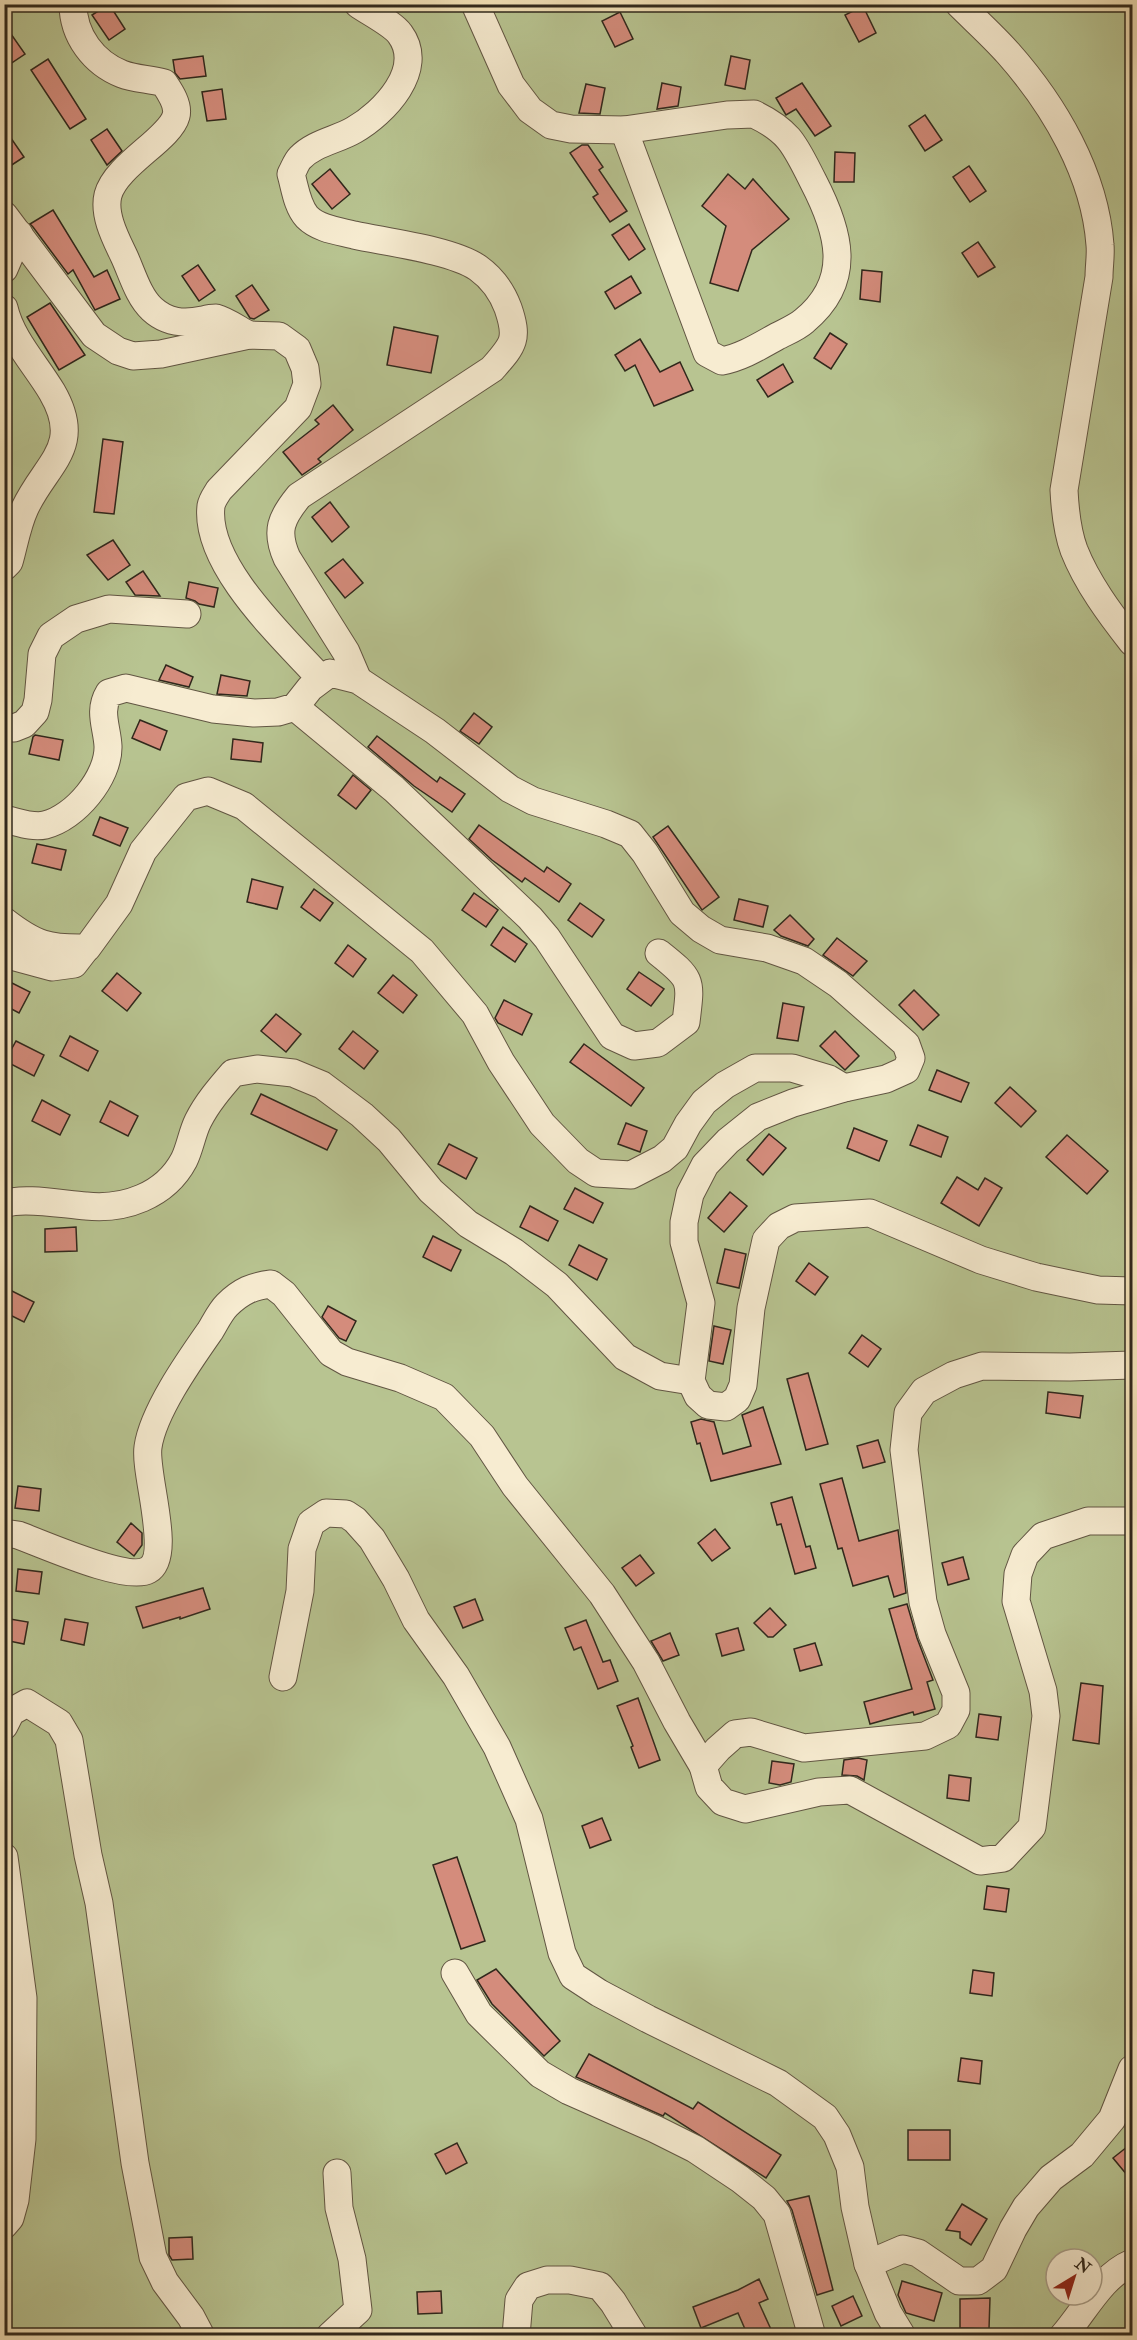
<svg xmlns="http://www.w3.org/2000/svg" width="1137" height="2340" font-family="'IM FELL Double Pica',serif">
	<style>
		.green { fill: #b8c491; stroke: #747656; stroke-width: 1.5; fill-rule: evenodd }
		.building { fill: #d48c7c; stroke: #31281c; stroke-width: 1.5 }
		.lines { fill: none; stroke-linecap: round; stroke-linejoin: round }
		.minor-casing { stroke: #625643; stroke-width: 29 }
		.minor { stroke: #f7ecd1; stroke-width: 27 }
	</style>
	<rect width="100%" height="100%" fill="#f3e2b8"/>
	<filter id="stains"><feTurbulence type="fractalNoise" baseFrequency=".00333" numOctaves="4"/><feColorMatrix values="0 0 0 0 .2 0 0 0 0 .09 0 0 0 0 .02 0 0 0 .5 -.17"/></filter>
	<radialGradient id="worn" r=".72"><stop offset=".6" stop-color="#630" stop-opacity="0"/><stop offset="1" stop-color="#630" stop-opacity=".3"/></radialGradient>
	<path class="green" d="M5 5H1132V2335L5 2336ZM1056 2259H1092V2295H1056Z"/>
	<g class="building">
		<path d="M109 4 125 29 109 40 92 15Z"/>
		<path d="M863 6 876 33 859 42 845 15Z"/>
		<path d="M620 12 633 39 615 47 602 21Z"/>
		<path d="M4 24 25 54 4 68Z"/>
		<path d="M203 56 206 76 180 79 175 73 173 60Z"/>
		<path d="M731 56 750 60 745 89 725 85Z"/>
		<path d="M48 59 86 119 70 129 31 70Z"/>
		<path d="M662 83 681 87 678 106 657 109Z"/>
		<path d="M802 83 831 126 815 136 796 109 786 115 776 98Z"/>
		<path d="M586 84 605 88 600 114 579 113Z"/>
		<path d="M222 89 226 119 207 121 202 92Z"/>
		<path d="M925 115 942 140 925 151 909 126Z"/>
		<path d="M4 128 24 157 4 170Z"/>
		<path d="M107 129 122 151 107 165 91 140Z"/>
		<path d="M582 145H588L603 167 599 170 627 211 610 222 593 197 598 194 570 153Z"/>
		<path d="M835 152 855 153 854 182H834Z"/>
		<path d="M969 166 986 191 970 202 953 177Z"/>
		<path d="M330 169 350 194 332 209 312 184Z"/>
		<path d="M728 174 745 189 753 179 789 219 752 250 738 291 710 283 726 226 702 206Z"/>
		<path d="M53 210 94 277 107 270 120 299 95 310 73 270 68 274 33 227 30 224Z"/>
		<path d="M629 224 645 249 629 260 612 235Z"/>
		<path d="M978 242 995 267 978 277 962 253Z"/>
		<path d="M198 265 215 290 199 301 182 276Z"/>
		<path d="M862 270 882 272 880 302 860 299Z"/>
		<path d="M631 276 641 293 615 309 605 292Z"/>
		<path d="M252 285 269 310 254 319 250 318 236 296Z"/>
		<path d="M50 303 85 355 59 370 27 317Z"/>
		<path d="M394 327 438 336 431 373 387 365Z"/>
		<path d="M830 333 847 344 831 369 814 358Z"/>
		<path d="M640 339 660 372 680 362 693 390 654 406 635 365 625 371 615 355Z"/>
		<path d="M783 364 793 382 768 397 757 380Z"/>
		<path d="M333 405 353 430 318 459 321 462 302 475 283 452 319 424 315 420Z"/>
		<path d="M103 439 123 442 114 514 94 512Z"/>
		<path d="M330 502 349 527 332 542 312 517Z"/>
		<path d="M113 540 130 565 108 580 87 555Z"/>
		<path d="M343 559 363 583 345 598 325 573Z"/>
		<path d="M143 571 160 596H159L135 595 126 582Z"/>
		<path d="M189 582 218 588 214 607 199 604 195 601 186 598Z"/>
		<path d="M166 665 193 677 189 687 159 680Z"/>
		<path d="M221 675 250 681 247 696 217 694Z"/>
		<path d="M474 713 492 727 479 744 460 731Z"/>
		<path d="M140 720 167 731 160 750 132 738Z"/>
		<path d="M35 735 63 740 59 760 29 754 33 737Z"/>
		<path d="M377 736 437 782 440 777 465 794 452 812 414 786 368 747Z"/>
		<path d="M233 739 263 743 261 762 231 759Z"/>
		<path d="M353 775 371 790 356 809 338 795Z"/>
		<path d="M100 817 128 828 120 846 93 835Z"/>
		<path d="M479 825 544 872 547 867 571 884 559 902 525 878 522 882 492 860 469 839Z"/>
		<path d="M668 826 719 897 702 910 653 837Z"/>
		<path d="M37 844 66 850 61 870 32 863Z"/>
		<path d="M252 879 283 887 277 909 247 902Z"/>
		<path d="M314 889 333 903 320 921 301 907Z"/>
		<path d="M474 893 498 910 486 927 462 910Z"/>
		<path d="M739 899 768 906 763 927 734 920Z"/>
		<path d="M580 903 604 920 592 937 568 920Z"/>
		<path d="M790 915 814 939 808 946 781 936 774 930Z"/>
		<path d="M503 927 527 944 515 962 491 945Z"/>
		<path d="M837 938 867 961 853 976 823 955Z"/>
		<path d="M348 945 366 959 353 977 335 963Z"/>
		<path d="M639 972 664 989 651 1006 627 989Z"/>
		<path d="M117 973 141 993 127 1011 102 991Z"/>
		<path d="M393 975 417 995 403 1013 378 993Z"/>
		<path d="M4 979 30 992 19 1013 4 1005Z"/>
		<path d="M914 990 939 1015 923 1030 899 1005Z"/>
		<path d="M504 1000 532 1014 522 1035 498 1023 495 1018Z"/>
		<path d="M783 1003 804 1007 798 1041 777 1038Z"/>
		<path d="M276 1014 301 1034 286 1052 261 1031Z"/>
		<path d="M353 1031 378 1051 364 1069 339 1049Z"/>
		<path d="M835 1031 859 1056 845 1070 820 1046Z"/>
		<path d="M70 1036 98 1051 88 1071 60 1056Z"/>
		<path d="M16 1041 44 1055 34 1076 5 1061Z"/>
		<path d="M584 1044 644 1088 631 1106 570 1062Z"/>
		<path d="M937 1070 969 1083 961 1102 929 1090Z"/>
		<path d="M1010 1087 1036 1111 1021 1127 995 1103Z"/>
		<path d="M261 1094 337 1130 327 1150 251 1114Z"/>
		<path d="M42 1100 70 1115 60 1135 32 1121Z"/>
		<path d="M110 1101 138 1116 128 1136 100 1122Z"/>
		<path d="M626 1123 647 1131 640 1152 618 1144Z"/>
		<path d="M918 1125 948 1137 941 1157 910 1145Z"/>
		<path d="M854 1128 887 1141 879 1161 847 1148Z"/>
		<path d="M769 1134 786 1148 763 1175 747 1160Z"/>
		<path d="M1067 1135 1108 1171 1087 1194 1046 1157Z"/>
		<path d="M449 1144 477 1158 466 1179 438 1164Z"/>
		<path d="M957 1177 978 1190 985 1178 1002 1188 979 1226 941 1203Z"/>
		<path d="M575 1188 603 1203 593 1223 564 1209Z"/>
		<path d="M730 1192 747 1206 724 1232 708 1218Z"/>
		<path d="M530 1206 558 1221 548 1241 520 1227Z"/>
		<path d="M76 1227 77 1251 45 1252V1229Z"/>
		<path d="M433 1236 461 1250 451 1271 423 1257Z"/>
		<path d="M579 1245 607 1259 597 1280 569 1265Z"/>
		<path d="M725 1249 746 1254 739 1288 717 1283Z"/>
		<path d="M809 1263 828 1277 815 1295 796 1281Z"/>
		<path d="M4 1287 34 1302 24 1322 4 1312Z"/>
		<path d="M328 1306 356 1321 346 1341 339 1338 322 1317Z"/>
		<path d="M714 1326 731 1330 723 1364 709 1361Z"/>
		<path d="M862 1335 881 1349 868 1367 849 1353Z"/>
		<path d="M808 1373 828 1444 806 1450 787 1379Z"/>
		<path d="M1048 1392 1083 1396 1080 1418 1046 1413Z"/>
		<path d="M763 1407 781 1464 711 1481 700 1443 697 1444 691 1422 701 1419 714 1422 723 1454 751 1446 742 1415Z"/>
		<path d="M878 1440 885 1462 863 1468 857 1446Z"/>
		<path d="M842 1478 859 1541 898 1530 906 1593 894 1597 888 1576 853 1586 842 1548 838 1549 820 1484Z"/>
		<path d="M18 1486 41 1489 39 1511 15 1508Z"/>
		<path d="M792 1497 806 1547 810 1546 816 1568 795 1574 781 1524 777 1525 771 1503Z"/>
		<path d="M131 1523 142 1533V1545L134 1556 117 1542Z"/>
		<path d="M715 1529 730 1548 712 1561 698 1543Z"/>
		<path d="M640 1555 654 1573 636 1586 622 1568Z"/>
		<path d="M963 1557 969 1579 948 1585 942 1563Z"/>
		<path d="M18 1569 42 1572 39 1594 16 1591Z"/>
		<path d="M203 1588 210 1609 180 1619V1617L143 1628 136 1607Z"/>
		<path d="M475 1599 483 1620 463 1628 454 1607Z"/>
		<path d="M907 1604 917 1638 933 1680 927 1682 935 1709 914 1715 913 1712 870 1724 864 1702 912 1689 889 1609Z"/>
		<path d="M770 1608 786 1625 773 1637H768L754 1623Z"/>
		<path d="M4 1618 28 1622 24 1644 4 1640Z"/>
		<path d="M65 1619 88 1623 84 1645 61 1640Z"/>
		<path d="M586 1620 603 1662 610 1660 618 1681 598 1689 581 1647 574 1650 565 1628Z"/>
		<path d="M738 1628 744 1650 722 1656 716 1634Z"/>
		<path d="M670 1633 679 1655 663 1661 651 1641Z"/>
		<path d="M815 1643 822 1665 800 1671 794 1649Z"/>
		<path d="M1081 1683 1103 1686 1099 1744 1073 1740Z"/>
		<path d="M638 1698 660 1760 639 1768 631 1747 633 1746 617 1706Z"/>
		<path d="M979 1714 1001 1717 998 1740 976 1737Z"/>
		<path d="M858 1758 867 1760 864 1780 857 1776 842 1775 844 1760Z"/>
		<path d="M772 1761 794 1764 791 1782 780 1785 769 1783Z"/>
		<path d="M949 1775 971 1778 969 1801 947 1798Z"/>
		<path d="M602 1818 611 1840 590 1848 582 1826Z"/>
		<path d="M457 1857 485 1941 461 1949 433 1865Z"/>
		<path d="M987 1886 1009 1889 1006 1912 984 1909Z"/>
		<path d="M496 1969 560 2041 544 2056 492 2004 477 1980Z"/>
		<path d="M973 1970 994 1973 992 1996 970 1993Z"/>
		<path d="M589 2054 693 2109 698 2102 781 2155 766 2178 665 2113 663 2116 576 2077Z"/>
		<path d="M961 2058 982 2061 980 2084 958 2081Z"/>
		<rect x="908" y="2130" width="42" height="30"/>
		<path d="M457 2143 467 2163 446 2174 435 2154Z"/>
		<path d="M1132 2143V2181L1113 2158Z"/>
		<path d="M809 2196 833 2290 817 2295 792 2210 787 2201Z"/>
		<path d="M962 2204 987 2219 971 2245 960 2238V2232L946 2230Z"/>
		<path d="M192 2237 193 2259 172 2260 169 2255V2238Z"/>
		<path d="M759 2279 768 2299 759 2303 774 2336H748L738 2313 701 2328 693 2307 738 2290Z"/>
		<path d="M902 2281 942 2293 934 2321 906 2313 898 2295Z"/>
		<path d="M441 2291 442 2313 418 2314 417 2292Z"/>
		<path d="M853 2296 862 2316 841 2326 832 2306Z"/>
		<path d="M990 2298 989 2329 960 2328V2299Z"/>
	</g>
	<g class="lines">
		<defs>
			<g id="minor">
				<path d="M73 4C73 36 94 63 122 74 135 79 150 79 164 83 170 92 179 105 176 116 170 139 116 165 108 195 103 215 116 239 124 256 132 273 138 296 152 309 167 323 184 324 203 320 207 319 213 318 216 318 227 321 239 330 249 335"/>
				<path d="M475 4 511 85 530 110 551 125 571 129 624 130"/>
				<path d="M959 4C975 20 993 36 1008 53 1054 105 1095 174 1100 245 1101 255 1099 266 1099 277L1064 490C1065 510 1067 531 1074 550 1087 583 1110 614 1132 642"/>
				<path d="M754 114C791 132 795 146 813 181 839 231 854 280 804 321 796 328 785 332 776 337 758 347 742 357 722 361L707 353 624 130 727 115Z"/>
				<path d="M4 215 94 335 118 351 133 356 161 354 249 335 279 336 297 349 305 368 307 384 298 408 219 490C216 495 212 500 211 506 204 565 284 638 321 679"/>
				<path d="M4 269 19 234"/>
				<path d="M4 308C11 339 36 365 52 392 84 447 46 463 25 508 17 525 14 545 9 562L4 567"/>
				<path d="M358 680 346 652 287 558C275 531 281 518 299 496L492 369C513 345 519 340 508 308 502 292 492 278 478 268 452 250 386 242 354 235 338 231 319 229 307 217 297 206 295 188 291 174 294 169 296 162 300 158 314 143 337 140 354 130 384 113 426 69 400 34 393 24 369 12 358 4"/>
				<path d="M295 707 394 789 530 918 547 938 612 1036 634 1046 658 1043 686 1022C691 980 693 980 659 953"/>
				<path d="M4 727 14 728 24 724 35 712 38 700 42 654 51 636 76 619 109 609 187 614"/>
				<path d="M4 819C18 822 32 828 45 825 75 818 109 777 108 746 107 727 98 711 109 693L126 688 213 709 254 713 278 712 295 707 310 688 330 673 358 680 435 731 510 789 533 801 606 824 630 834 645 853 682 913 701 929 720 940 767 948 804 961 838 984 906 1044 911 1058 906 1070 886 1079 844 1088 793 1103 758 1117 728 1141 705 1165 690 1194 684 1222V1242L701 1303 691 1381 698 1396 708 1405 726 1407 737 1399 743 1385 751 1308 766 1240 779 1226 795 1218 870 1213 981 1260 1036 1277 1098 1290 1132 1291"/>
				<path d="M4 921C35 945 48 949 87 948L119 904 143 851 186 797 208 791 244 806 422 951 475 1014 501 1062 542 1124 578 1161 596 1173 631 1175 662 1159 675 1148 688 1124 704 1102 725 1085 755 1068H792L829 1079 844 1088"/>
				<path d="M4 954 52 967 74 964 84 951"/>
				<path d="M4 1204C23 1196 66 1205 86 1206 124 1210 165 1196 184 1160 190 1148 192 1133 198 1121 207 1103 220 1088 233 1073L257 1069 293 1073 322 1085 362 1115 389 1140 431 1191 468 1224 514 1252 557 1285 625 1357 660 1376 691 1381"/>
				<path d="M4 1533 18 1535C43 1544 127 1582 148 1570 173 1556 144 1474 148 1447 153 1412 189 1361 210 1331 215 1323 220 1312 227 1305 241 1291 253 1286 271 1284L284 1294 331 1353 347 1362 400 1378 444 1397 482 1436 515 1486 602 1594 646 1662 677 1722 703 1766 709 1787 723 1802 745 1809 819 1792 850 1790 980 1861 1003 1858 1032 1827 1046 1716 1043 1691 1016 1601 1018 1574 1025 1555 1043 1536 1088 1521H1132"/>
				<path d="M283 1677 300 1591 302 1549 311 1523 326 1513 346 1514 355 1520 372 1539 396 1579 416 1620 456 1676 497 1747 529 1819 562 1953 573 1976 599 1993 648 2019 778 2083 825 2117 837 2135 850 2167 855 2207 868 2264 888 2313 902 2336"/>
				<path d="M4 1726 11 1712 27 1703 59 1723 69 1740 88 1855 99 1903 135 2163 153 2257 165 2282 191 2317 201 2336"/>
				<path d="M703 1766 718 1749 735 1734 751 1732 804 1748 925 1736 948 1725 956 1710V1693L932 1634 923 1602 904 1450 908 1413 924 1391 954 1375 982 1366 1070 1367 1132 1365"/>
				<path d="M4 1857 23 1998 22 2139 15 2200 10 2218 4 2225"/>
				<path d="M455 1973 479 2014 540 2074 569 2091 655 2129 695 2149 740 2179 764 2198 777 2214 812 2336"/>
				<path d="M868 2264 903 2249 918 2253 959 2281H978L994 2269 1013 2229 1026 2207 1051 2178 1082 2155 1112 2119 1132 2069"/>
				<path d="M330 2336 358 2310 352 2259 339 2208 337 2173"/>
				<path d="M516 2336 519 2300 528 2286 547 2280H570L600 2286 613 2302 634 2336"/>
				<path d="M1063 2336C1085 2311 1101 2276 1132 2263"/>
			</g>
		</defs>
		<use href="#minor" class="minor-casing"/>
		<use href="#minor" class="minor"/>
	</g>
	<rect width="1137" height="2340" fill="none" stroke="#f3e2b8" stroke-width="24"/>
	<rect x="6" y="6" width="1125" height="2328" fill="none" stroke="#31281c" stroke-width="3"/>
	<rect x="12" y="12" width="1113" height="2316" fill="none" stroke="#31281c" stroke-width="1.5"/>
	<g transform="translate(1074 2277) rotate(38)"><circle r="28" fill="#f7ecd1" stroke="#a89e89" stroke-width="1.5"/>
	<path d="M0-4.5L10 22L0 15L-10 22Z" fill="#8f2418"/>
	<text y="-9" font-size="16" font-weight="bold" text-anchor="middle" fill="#31281c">N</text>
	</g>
	<rect width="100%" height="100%" filter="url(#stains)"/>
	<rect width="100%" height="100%" fill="url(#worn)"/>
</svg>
